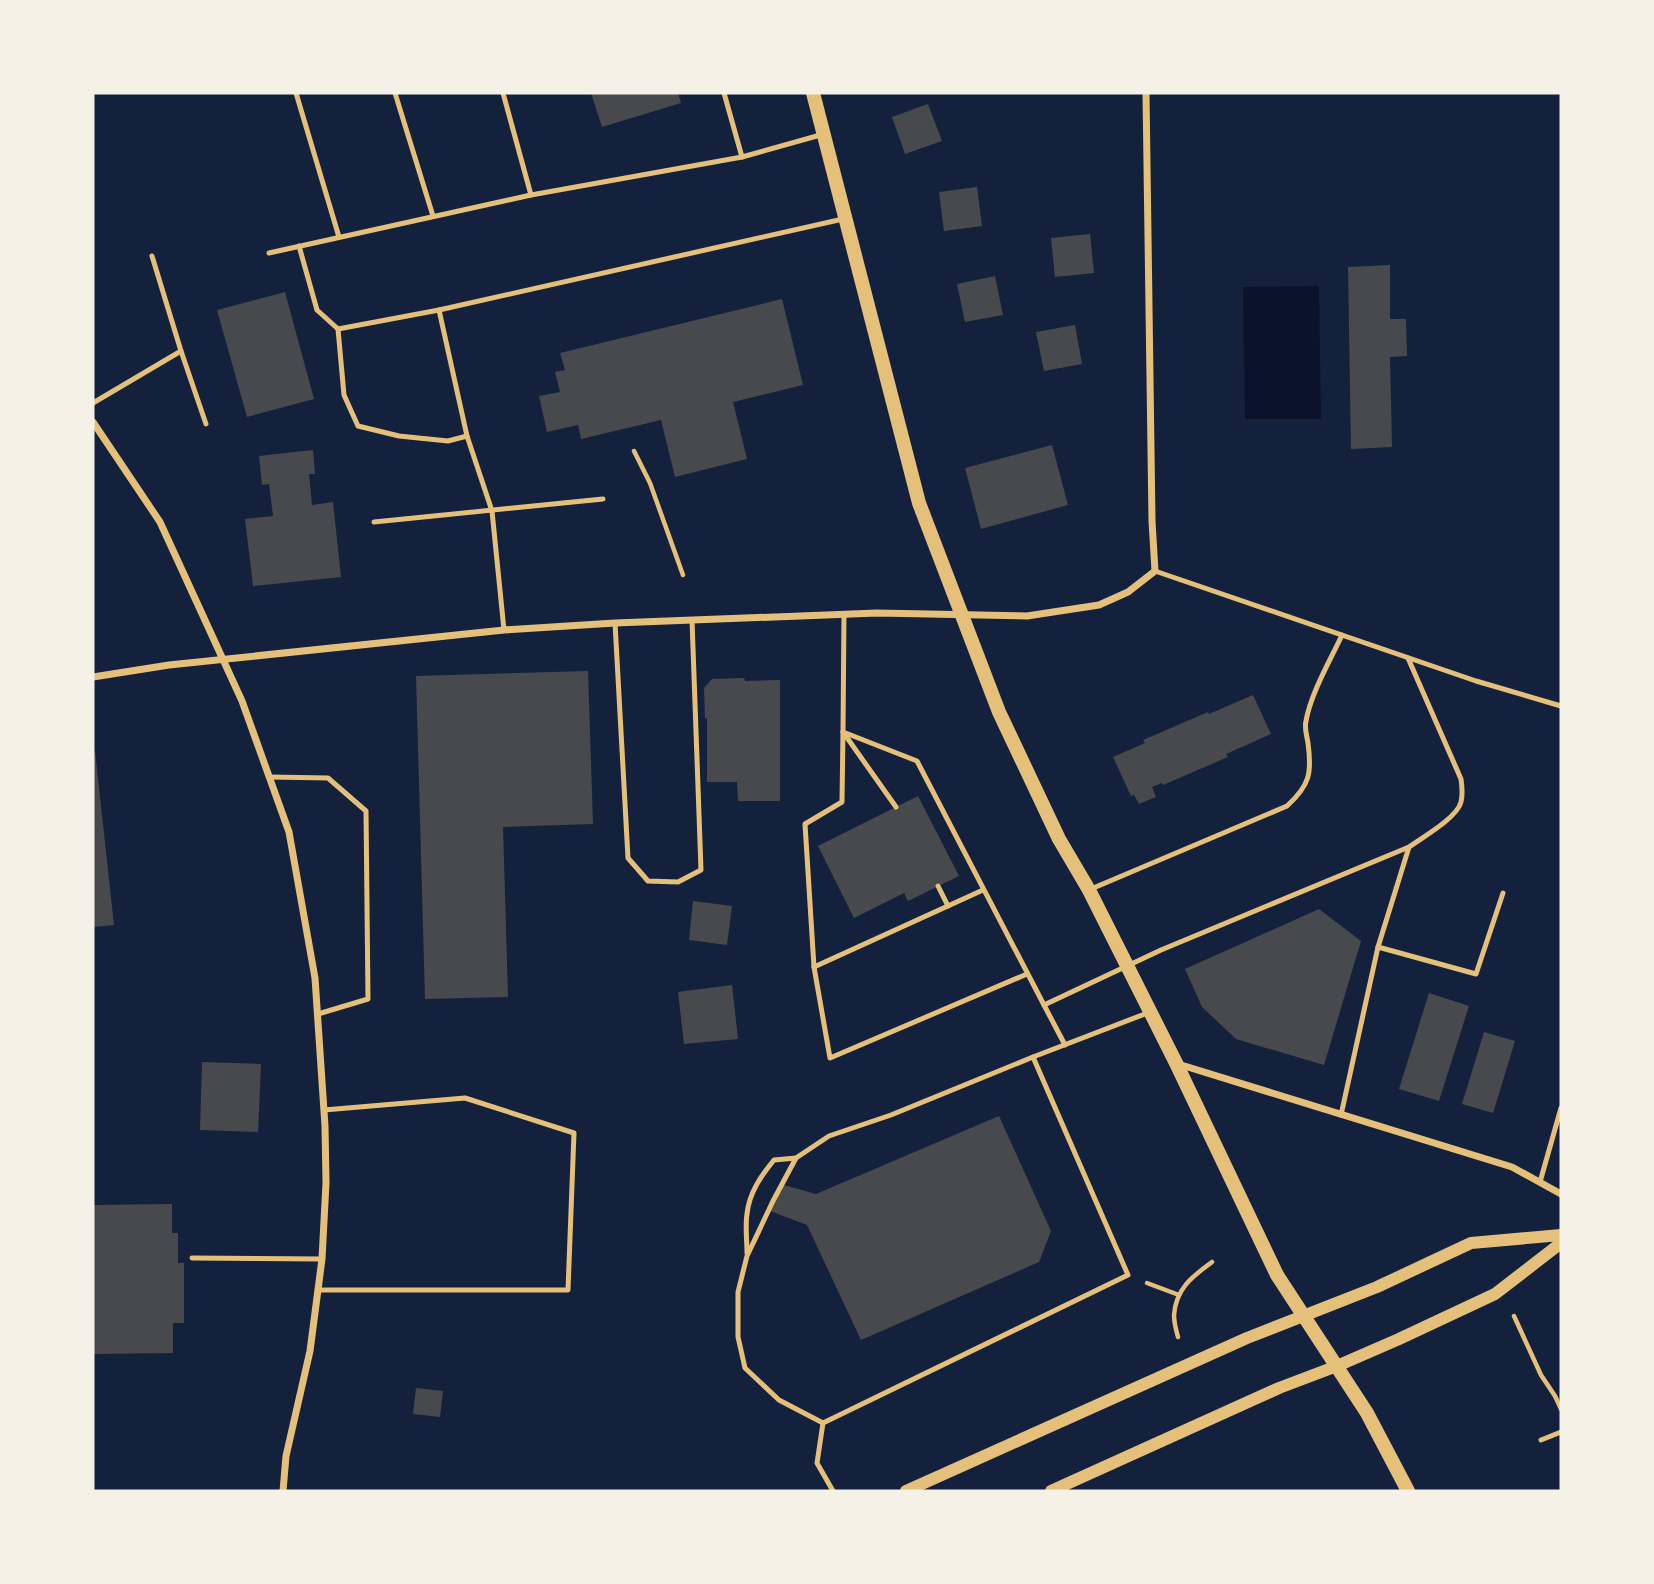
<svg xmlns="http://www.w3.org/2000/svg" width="1654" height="1584" font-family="'Asap Condensed',sans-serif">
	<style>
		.water { fill: #0b132b }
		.building { fill: #48494c }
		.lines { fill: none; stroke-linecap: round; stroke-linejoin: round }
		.path { stroke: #e5c07b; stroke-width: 4.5 }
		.service { stroke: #e5c07b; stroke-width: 5 }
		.minor { stroke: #e5c07b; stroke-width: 7 }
		.tertiary { stroke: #e5c07b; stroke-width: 12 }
		.secondary { stroke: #e5c07b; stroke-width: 14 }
	</style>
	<rect width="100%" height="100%" fill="#14213d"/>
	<path class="water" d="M1319 286 1321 419H1245L1243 287Z"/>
	<g class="building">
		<path d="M591 93H678L681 103 602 127Z"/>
		<path d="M928 104 942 141 905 154 892 117Z"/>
		<path d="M977 187 982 226 944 231 939 192Z"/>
		<path d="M1090 234 1094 273 1055 277 1051 238Z"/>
		<path d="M1390 265V319H1406L1407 356 1390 357 1392 447 1351 449 1348 267Z"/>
		<path d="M995 276 1003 315 965 322 957 284Z"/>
		<path d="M285 292 314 399 247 417 217 310Z"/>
		<path d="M782 299 803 385 733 402 747 459 675 477 661 420 581 439 578 425 547 432 539 396 560 392 555 372 565 370 560 353Z"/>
		<path d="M1075 325 1082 364 1044 371 1036 332Z"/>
		<path d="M1052 445 1068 505 981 529 965 468Z"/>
		<path d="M313 450 315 474H309L312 505 333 502 341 577 253 586 245 519 273 516 269 484 262 485 259 456Z"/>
		<path d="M588 671 593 824 503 827 508 997 425 999 416 676Z"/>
		<path d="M744 678 745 681 780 680V801H738L737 782H707V718L705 719 704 688 712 679Z"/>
		<path d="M1253 695 1271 734 1226 754 1228 757 1163 785 1162 783 1152 787 1156 797 1139 804 1134 795 1131 796 1113 757 1145 743 1143 740 1208 712 1209 714Z"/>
		<path d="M93 751H95L114 925 93 927Z"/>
		<path d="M918 796 959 876 908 901 904 893 854 918 818 846Z"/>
		<path d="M693 901 732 906 727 945 689 940Z"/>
		<path d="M1319 909 1361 941 1324 1065 1236 1039 1202 1007 1185 969Z"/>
		<path d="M732 985 738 1039 684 1044 678 992Z"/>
		<path d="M1429 993 1469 1006 1439 1101 1399 1089Z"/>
		<path d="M1484 1032 1515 1041 1493 1113 1462 1104Z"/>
		<path d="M202 1062 261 1064 258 1132 200 1130Z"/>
		<path d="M999 1116 1051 1231 1039 1262 861 1340 807 1225 770 1211 780 1184 816 1194Z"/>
		<path d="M172 1204V1233H178V1263H184V1323H173V1353L93 1354V1205Z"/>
		<path d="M416 1388 443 1391 440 1417 413 1414Z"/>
	</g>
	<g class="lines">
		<g class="path">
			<path d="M634 451 650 483 683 575"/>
			<path d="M1147 1283 1179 1295"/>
			<path d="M1514 1316 1541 1375 1555 1396 1561 1409"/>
			<path d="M1178 1337C1176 1330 1174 1322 1174 1315 1176 1288 1193 1276 1212 1262"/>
		</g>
		<g class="service">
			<path d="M296 93 339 237"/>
			<path d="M395 93 433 216"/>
			<path d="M503 93 531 195"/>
			<path d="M724 93 742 157"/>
			<path d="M299 246 317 310 338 329"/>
			<path d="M269 253 531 195 742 157 824 134"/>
			<path d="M152 256 181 351 206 424"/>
			<path d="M439 310 338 329 344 395 358 426 399 436 448 441 467 436"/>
			<path d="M93 403 181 351"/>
			<path d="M374 522 603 499"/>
			<path d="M1155 571 1476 681 1561 706"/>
			<path d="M844 614 843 732 917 761 1044 1005 1161 950 1409 847C1423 837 1457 818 1461 802 1463 794 1462 786 1461 779L1408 658"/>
			<path d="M615 623 628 858 648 881 678 882 701 870 692 620"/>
			<path d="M504 630 492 511 467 436 439 310 843 219"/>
			<path d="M843 732 896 807"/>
			<path d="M270 777 328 778 366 811 368 999 318 1014"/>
			<path d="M938 886 948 906"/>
			<path d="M1091 889 1287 806C1310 785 1312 773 1308 743 1307 736 1304 728 1306 721 1311 693 1330 661 1342 635"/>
			<path d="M983 890 814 967 830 1058 1027 974"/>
			<path d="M1378 947 1476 974 1503 893"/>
			<path d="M814 967 805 824 842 802 843 732"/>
			<path d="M1044 1005 1065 1045"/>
			<path d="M1341 1115 1378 947 1409 847"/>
			<path d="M1540 1182 1561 1108"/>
			<path d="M747 1253C747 1240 745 1226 747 1214 749 1193 761 1176 774 1160L796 1158"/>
			<path d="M192 1258 322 1259"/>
			<path d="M319 1290H568L574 1133 465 1098 324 1110"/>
			<path d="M823 1423 779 1400 745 1368 738 1337V1292L747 1256 773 1201 796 1158 829 1136 891 1115 1033 1057 1150 1012"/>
			<path d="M1541 1440 1561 1432"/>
			<path d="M833 1491 817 1463 823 1423 1128 1275 1033 1057"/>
		</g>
		<g class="minor">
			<path d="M93 422 160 522 242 701 289 832 315 978 325 1126 326 1183 322 1259 310 1351 286 1456 283 1491"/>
			<path d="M93 677 169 665 504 630 615 623 877 613 1027 616 1099 605 1128 592 1155 571 1152 521 1146 93"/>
			<path d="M1178 1064 1512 1167 1561 1194"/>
		</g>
		<g class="tertiary">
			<path d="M906 1491 1247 1338 1377 1287 1471 1243 1561 1235"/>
			<path d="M1051 1491 1279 1388 1337 1366 1399 1339 1495 1294 1561 1243"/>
		</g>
		<path class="secondary" d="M813 93 919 503 999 712 1059 839 1089 890 1176 1063 1277 1275 1367 1413 1408 1491"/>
	</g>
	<rect width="1654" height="1584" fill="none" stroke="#f6f1e7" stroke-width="189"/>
</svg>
